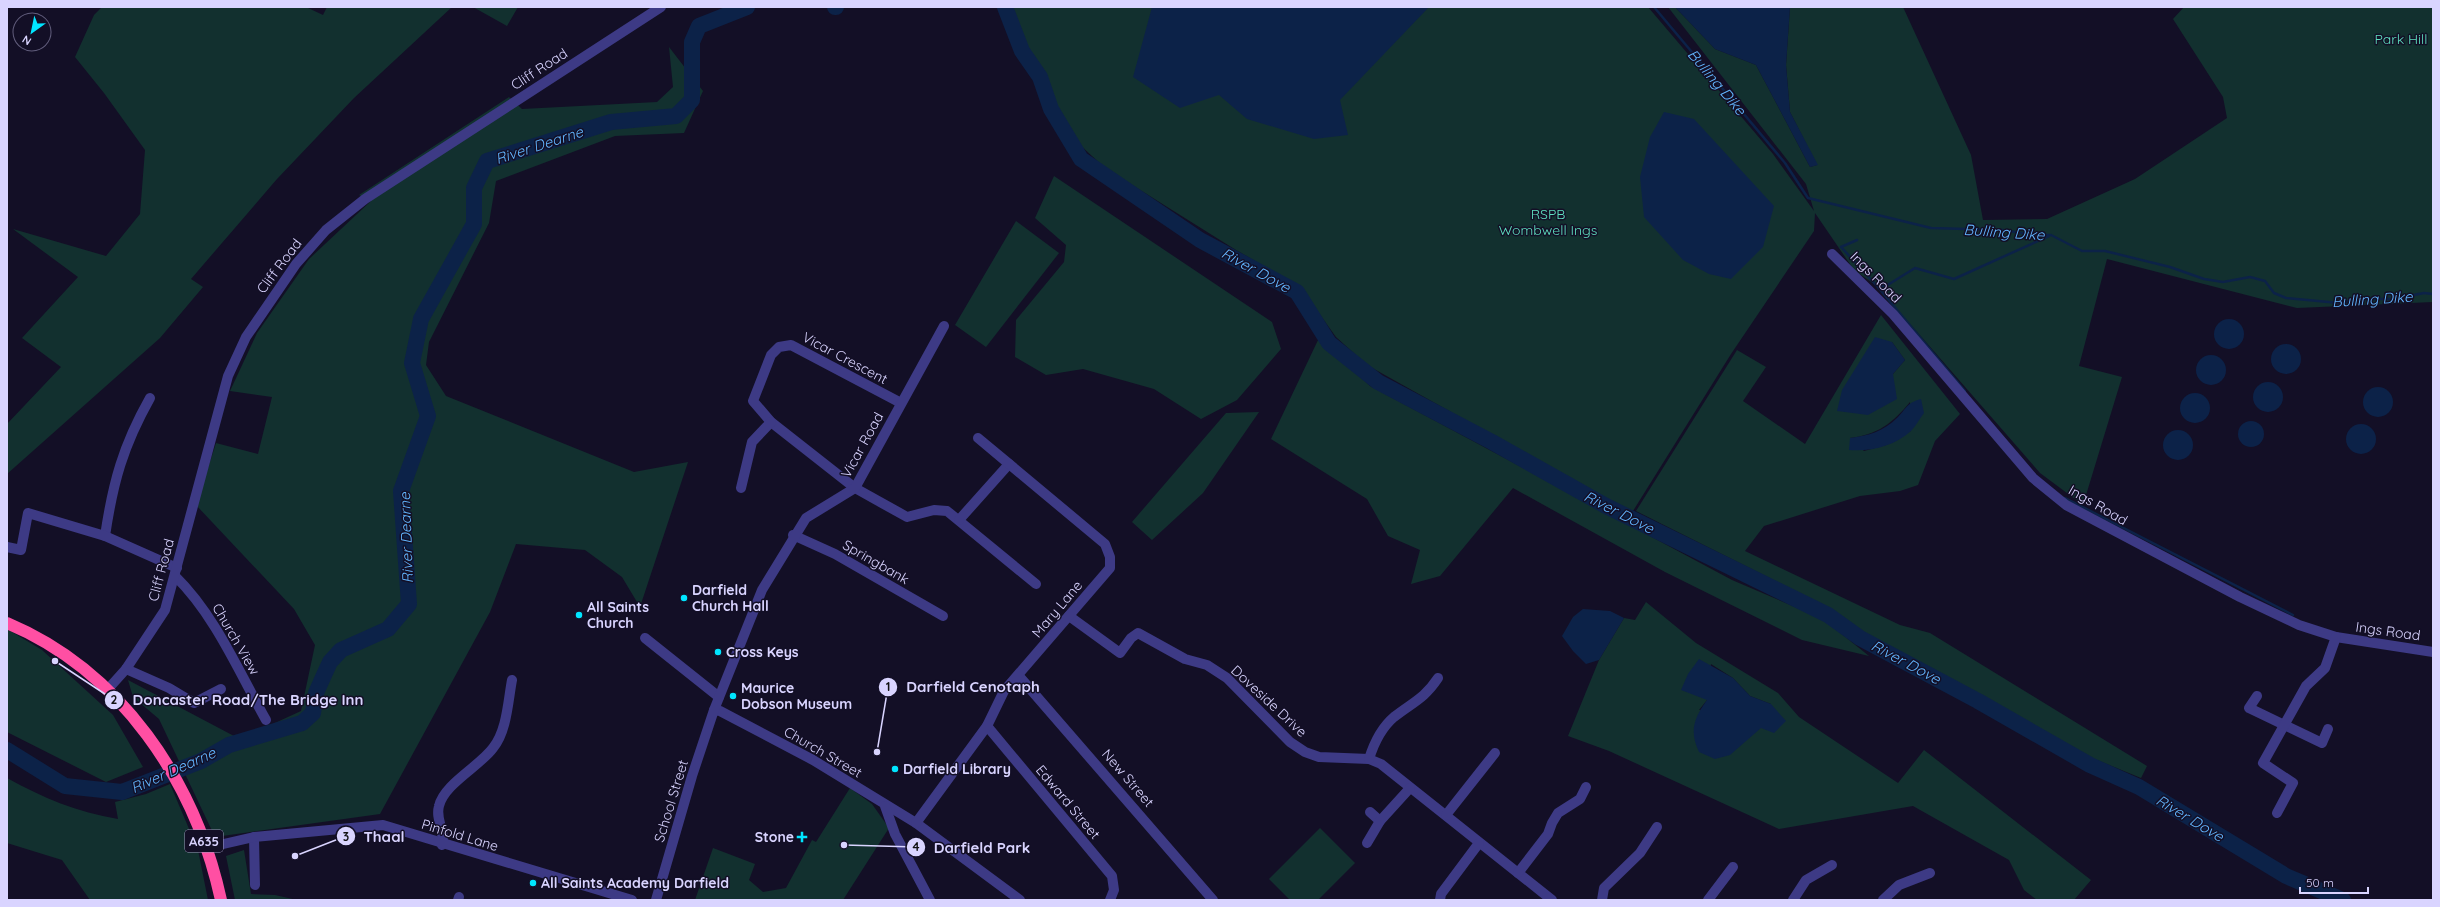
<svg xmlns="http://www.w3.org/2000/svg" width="2440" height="907" font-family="Quicksand,sans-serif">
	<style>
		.green { fill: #12302f; fill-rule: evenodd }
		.water { fill: #0c2248 }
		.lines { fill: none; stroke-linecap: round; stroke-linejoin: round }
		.stream { stroke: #0c2248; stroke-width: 2.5 }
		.river { stroke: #0c2248; stroke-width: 16 }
		.minor { stroke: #3d3a85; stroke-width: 10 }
		.highway { stroke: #ff4fa3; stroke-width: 12 }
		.poi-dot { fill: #00e5ff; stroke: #130f26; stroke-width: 1.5 }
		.labels { text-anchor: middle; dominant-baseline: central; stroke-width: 3; stroke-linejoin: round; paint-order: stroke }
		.shield { fill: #130f26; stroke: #9e99be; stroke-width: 1 }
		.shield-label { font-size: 13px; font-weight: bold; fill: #d9d4ff }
		.park-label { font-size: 14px; fill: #5fe0c0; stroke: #130f26 }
		.street-label { font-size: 14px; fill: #d9d4ff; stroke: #130f26 }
		.poi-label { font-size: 14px; font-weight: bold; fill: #d9d4ff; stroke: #130f26; text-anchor: start }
		.water-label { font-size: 15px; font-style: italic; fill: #62b6ff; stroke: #130f26 }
		.leader { fill: none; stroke: #d9d4ff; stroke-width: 1.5 }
		.callout-dot { fill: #d9d4ff; stroke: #130f26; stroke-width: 1.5 }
		.mark-label { font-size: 12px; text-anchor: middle; font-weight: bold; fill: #111 }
		.callout-label { font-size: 15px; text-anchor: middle; font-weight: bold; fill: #d9d4ff; stroke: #130f26; stroke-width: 3; stroke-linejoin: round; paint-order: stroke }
	</style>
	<rect width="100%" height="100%" fill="#130f26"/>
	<g class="green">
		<path d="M102 7H306L323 15 327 7H452L354 98 277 179 191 279 203 287 160 338 7 474V424L61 367 22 338 78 277 13 229 106 256 140 214 145 150 104 93 75 57 94 15Z"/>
		<path d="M473 7H518L507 26Z"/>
		<path d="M1008 7H1648L1773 154 1814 211 1806 184 1668 7H1675L1715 49 1756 65 1810 167 1817 165 1790 112 1786 65 1790 7H1903L1971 155 1983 220 2047 219 2135 179 2227 118 2223 97 2173 19 2184 7H2433V302L2297 308 2107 259 2079 366 2122 377 2083 505 2040 473 1877 286 1854 270 1815 213 1814 231 1731 354 1633 511 1608 500 1367 365 1336 337 1300 287 1236 250 1105 168 1079 144 1061 117 1049 88Z"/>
		<path d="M669 47 703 91 684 133 615 136 496 181 489 223 429 342 426 365 446 396 634 472 688 462 640 607 622 577 585 550 516 544 490 612 380 814 215 837 159 719 133 697 128 680 234 736 264 728 301 711 315 645 294 609 196 505 216 443 258 454 272 397 230 391 257 333 309 259 371 201 359 195 509 97 522 109 657 102 673 87Z"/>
		<path d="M1054 176 1272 322 1281 349 1237 400 1201 419 1154 389 1083 369 1046 375 1015 357 1016 320 1064 262 1066 245 1035 218Z"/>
		<path d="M1016 221 1059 253 986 347 955 325Z"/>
		<path d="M1881 315 1960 414 1935 441 1918 485 1900 491 1860 496 1764 526 1745 551 1900 625 1930 633 2147 766 2141 778 2092 758 1978 693 1863 632 1829 608 1636 511 1737 350 1766 367 1743 401 1805 444ZM1892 342 1905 360 1893 374ZM1910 402 1911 431 1886 445 1864 451 1850 438C1877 435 1893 423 1910 402Z"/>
		<path d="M1319 338 1370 386 1732 580 1823 619 1869 656 1802 640 1665 572 1513 488 1440 576 1411 584 1420 550 1388 536 1367 499 1271 439Z"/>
		<path d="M1259 412 1203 493 1152 540 1132 522 1226 413Z"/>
		<path d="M1646 602 1696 643 1778 693 1799 717 1898 783 1924 750 2091 880 2074 900H2037L2024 890 2009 860 1913 806 1779 829 1609 751 1568 736 1599 660 1624 618 1635 620ZM1711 664 1733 678 1750 696 1771 704 1699 710 1707 700Z"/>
		<path d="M7 629 42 650 113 715 143 767 106 782 7 732Z"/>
		<path d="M7 778C43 798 77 812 118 819L115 802 146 794 170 784 198 850 208 900H90L62 860 7 843Z"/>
		<path d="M850 788 872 804 889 828 843 900H695L713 848 755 864 749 880 763 892 786 888 812 840 816 842Z"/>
		<path d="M1320 828 1355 863 1318 900H1290L1269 879Z"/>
		<path d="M244 850 251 894 275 895 297 900H235L226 856Z"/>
	</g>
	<g class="water">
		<path d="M1152 7H1429L1340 100 1348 135 1314 139 1247 119 1219 95 1180 108 1133 77Z"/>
		<path d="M1675 7H1790L1786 65 1790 112 1818 165 1810 167 1756 65 1715 49Z"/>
		<path d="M1664 112 1694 119 1774 206 1763 247 1731 279 1709 274 1683 260 1644 217 1640 177 1650 137Z"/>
		<circle cx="2229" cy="334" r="15"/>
		<path d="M1875 337 1892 342 1905 360 1893 374 1897 399 1868 415 1837 411 1842 390Z"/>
		<circle cx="2286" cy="359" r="15"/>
		<circle cx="2211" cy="370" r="15"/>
		<circle cx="2268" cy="397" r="15"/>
		<circle cx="2378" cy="402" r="15"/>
		<circle cx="2195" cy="408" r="15"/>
		<path d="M1921 399 1924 413C1920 418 1916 426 1911 431 1895 446 1870 452 1849 450L1850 438C1868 436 1884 431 1897 418 1907 408 1906 403 1921 399Z"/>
		<circle cx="2251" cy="434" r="13"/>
		<circle cx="2361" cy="439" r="15"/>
		<circle cx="2178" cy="445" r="15"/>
		<path d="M1583 609 1610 611 1624 618 1599 660 1586 664 1573 651 1562 636 1573 617Z"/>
		<path d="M1699 659 1733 678 1750 696 1771 704 1786 721 1774 733 1761 728 1730 755 1715 759 1699 752C1689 731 1694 718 1707 700L1681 690 1688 674Z"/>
	</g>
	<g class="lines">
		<g class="stream">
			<path d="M1654 7 1785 163 1808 198 1931 228 2002 230 2034 235H2051L2082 251H2105L2170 267 2204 279 2223 282 2250 277 2265 281 2274 293 2286 298 2339 303 2363 299H2393L2424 293 2433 294"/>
			<path d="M1857 240 1841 247 1877 286H1886L1915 268 1954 279 2049 236"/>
			<path d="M1877 286 1965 391"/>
			<path d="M2065 498 2293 615"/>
		</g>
		<g class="river">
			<path d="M835 7H836"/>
			<path d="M1005 7 1022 51 1040 77 1051 109 1081 159 1200 240 1297 292 1329 343 1378 382 1492 442 1606 506 1828 615 1860 638 1978 701 2090 765 2139 787 2286 876 2343 900"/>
			<path d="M7 750 65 786 122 792 201 761 229 745 302 723 313 713 316 693 324 675 330 662 341 650 388 629 409 604 401 491 428 416 412 363 421 319 474 224V188L487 161 611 122 676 116 692 100V42L699 26 747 7"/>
		</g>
		<g class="minor">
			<path d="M1832 254 1893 314 2033 478 2066 505 2240 597 2299 625 2336 637 2433 652"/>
			<path d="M901 403 791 345 779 347 771 355 753 401 771 422 855 488 907 517 934 510 947 511 1036 584"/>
			<path d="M741 488 752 442 771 422"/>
			<path d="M959 520 1009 464"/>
			<path d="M793 535 835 554 943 616"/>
			<path d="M105 536C113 482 123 446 150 398"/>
			<path d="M7 547 21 550 28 513 105 536 177 568"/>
			<path d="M175 576C215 615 239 672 266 720"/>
			<path d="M1069 616 1120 653 1131 638 1138 633 1185 659 1207 665 1227 678 1290 742 1305 752 1319 757 1369 759 1381 764 1552 900"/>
			<path d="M645 638 719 697"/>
			<path d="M126 669 169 688 194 703 221 689"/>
			<path d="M1019 676 1213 900"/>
			<path d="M108 689 126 669 165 610 228 376 246 337 296 264 326 230 365 199 661 7"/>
			<path d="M2257 696 2249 708 2322 743 2328 729"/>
			<path d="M714 710 720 711 813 760 916 823 1020 900"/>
			<path d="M987 726 1112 876 1114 890 1110 900"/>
			<path d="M1369 759C1374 743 1381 728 1394 717 1413 702 1424 699 1438 678"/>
			<path d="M885 806 895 834 930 900"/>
			<path d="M1370 812 1380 821"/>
			<path d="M2277 813 2293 783 2263 763 2306 686 2325 668 2336 637"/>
			<path d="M1446 815 1495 753"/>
			<path d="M916 823 987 726 1004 691 1110 568V557L1105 544 978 438"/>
			<path d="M254 837 255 885"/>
			<path d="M1367 843 1380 821 1410 788"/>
			<path d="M442 845C446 831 435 820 439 806 444 784 480 766 493 748 507 731 508 701 512 680"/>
			<path d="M206 848 254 837 383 825 632 900"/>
			<path d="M1518 873 1548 834 1552 823 1558 813 1580 799 1586 787"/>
			<path d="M458 900 459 897"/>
			<path d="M656 900 692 776 714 710 762 590 806 518 855 488 944 326"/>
			<path d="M1440 900 1441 894 1479 843"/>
			<path d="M1602 900 1604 888 1640 853 1657 827"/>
			<path d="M1708 900 1733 867"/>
			<path d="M1793 900 1806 880 1832 865"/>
			<path d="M1883 900 1899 885 1930 873"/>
		</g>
		<path class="highway" d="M7 623C121 671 195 781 221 900"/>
	</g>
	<g class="poi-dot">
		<circle cx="684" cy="598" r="4"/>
		<circle cx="579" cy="615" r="4"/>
		<circle cx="718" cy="652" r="4"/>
		<circle cx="733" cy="696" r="4"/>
		<circle cx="895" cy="769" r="4"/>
		<path d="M800 831h4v4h4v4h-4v4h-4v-4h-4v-4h4z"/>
		<circle cx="533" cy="883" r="4"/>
	</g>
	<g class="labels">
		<rect class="shield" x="185" y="830" width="38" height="22" rx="3"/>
		<g class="shield-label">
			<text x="204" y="841">A635</text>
		</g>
		<g class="park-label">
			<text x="2401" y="39">Park Hill</text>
			<text x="1548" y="214">RSPB<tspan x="1548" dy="16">Wombwell Ings</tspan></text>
		</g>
		<g class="street-label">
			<text transform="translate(539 69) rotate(-33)">Cliff Road</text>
			<text transform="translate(279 266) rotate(-53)">Cliff Road</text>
			<text transform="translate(1876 277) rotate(45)">Ings Road</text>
			<text transform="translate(845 358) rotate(28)">Vicar Crescent</text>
			<text transform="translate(862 445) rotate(-61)">Vicar Road</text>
			<text transform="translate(2098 505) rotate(30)">Ings Road</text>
			<text transform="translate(876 562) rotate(30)">Springbank</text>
			<text transform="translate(161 570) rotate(-75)">Cliff Road</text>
			<text transform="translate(1057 609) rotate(-50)">Mary Lane</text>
			<text transform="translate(2388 631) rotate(8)">Ings Road</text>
			<text transform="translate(236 639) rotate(60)">Church View</text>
			<text transform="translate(1269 701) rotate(43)">Doveside Drive</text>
			<text transform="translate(823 752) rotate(30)">Church Street</text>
			<text transform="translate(1128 778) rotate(49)">New Street</text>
			<text transform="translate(671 801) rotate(-73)">School Street</text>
			<text transform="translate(1068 802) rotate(50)">Edward Street</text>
			<text transform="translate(460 835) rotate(17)">Pinfold Lane</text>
		</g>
		<g class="poi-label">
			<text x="692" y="590">Darfield<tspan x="692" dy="16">Church Hall</tspan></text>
			<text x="587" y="607">All Saints<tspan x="587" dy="16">Church</tspan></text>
			<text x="726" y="652">Cross Keys</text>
			<text x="741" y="688">Maurice<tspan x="741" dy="16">Dobson Museum</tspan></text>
			<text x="903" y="769">Darfield Library</text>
			<text x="794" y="837" text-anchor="end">Stone</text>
			<text x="541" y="883">All Saints Academy Darfield</text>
		</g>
		<g class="water-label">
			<text transform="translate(1717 82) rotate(50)">Bulling Dike</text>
			<text transform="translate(539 145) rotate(-18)">River Dearne</text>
			<text transform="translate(2004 232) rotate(4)">Bulling Dike</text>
			<text transform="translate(1256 270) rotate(29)">River Dove</text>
			<text transform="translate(2372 299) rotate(-4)">Bulling Dike</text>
			<text transform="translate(1619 512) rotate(27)">River Dove</text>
			<text transform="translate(406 538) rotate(-92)">River Dearne</text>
			<text transform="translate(1906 662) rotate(28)">River Dove</text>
			<text transform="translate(173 770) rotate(-24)">River Dearne</text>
			<text transform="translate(2190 818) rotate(31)">River Dove</text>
		</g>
	</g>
	<path class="leader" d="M877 752L888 687M55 661L114 700M295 856L346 836M844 845L916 847"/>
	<g class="callout-dot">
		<circle cx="877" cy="752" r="4"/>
		<circle cx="55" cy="661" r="4"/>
		<circle cx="295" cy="856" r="4"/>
		<circle cx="844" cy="845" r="4"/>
		<circle cx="888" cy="687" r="10"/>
		<circle cx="114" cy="700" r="10"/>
		<circle cx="346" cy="836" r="10"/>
		<circle cx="916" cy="847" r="10"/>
	</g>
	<g class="mark-label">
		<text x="888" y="691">1</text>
		<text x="114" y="704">2</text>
		<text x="346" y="841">3</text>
		<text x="916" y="851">4</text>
	</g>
	<g class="callout-label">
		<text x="973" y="692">Darfield Cenotaph</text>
		<text x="248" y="705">Doncaster Road/The Bridge Inn</text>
		<text x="384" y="842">Thaal</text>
		<text x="982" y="853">Darfield Park</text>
	</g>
	<rect width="2440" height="907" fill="none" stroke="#d9d4ff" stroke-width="16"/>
	<g transform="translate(32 32) rotate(213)"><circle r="19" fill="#130f26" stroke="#625e7d"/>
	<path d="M0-3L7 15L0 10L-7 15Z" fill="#00e5ff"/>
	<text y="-6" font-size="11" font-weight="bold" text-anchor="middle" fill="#d9d4ff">N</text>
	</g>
	<path d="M2300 887v6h68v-6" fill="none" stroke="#d9d4ff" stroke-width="2"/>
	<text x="2306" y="887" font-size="12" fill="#d9d4ff" stroke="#130f26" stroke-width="3" paint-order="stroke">50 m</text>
</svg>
